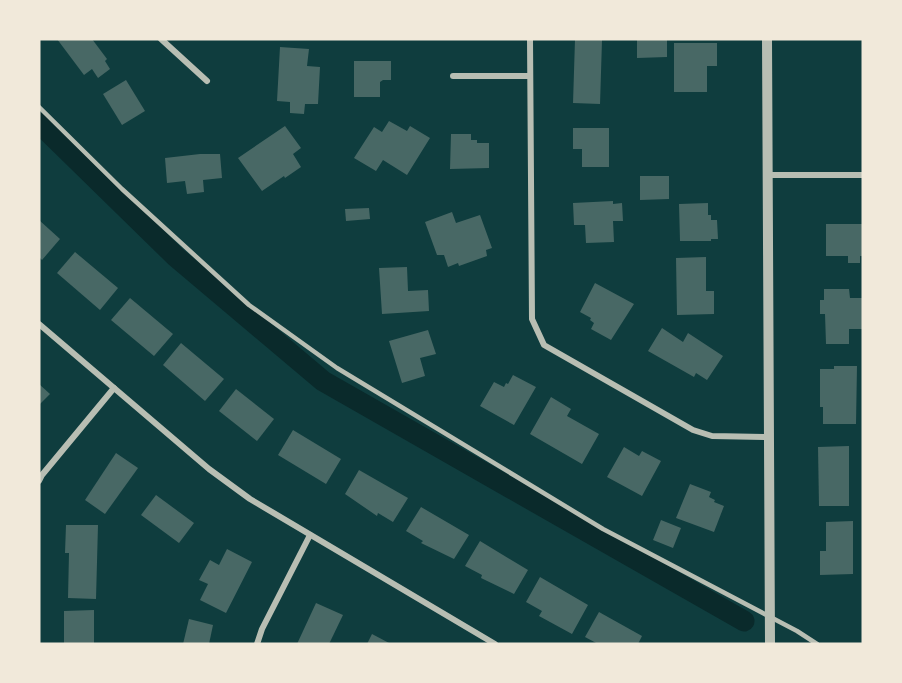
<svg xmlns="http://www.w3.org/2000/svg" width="902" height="683" font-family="'PT Sans',sans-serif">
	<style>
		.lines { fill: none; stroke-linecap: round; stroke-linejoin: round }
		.canal { stroke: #0a2a2b; stroke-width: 21 }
		.building { fill: #486865 }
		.service { stroke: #b8beb3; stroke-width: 4.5 }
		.minor { stroke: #b8beb3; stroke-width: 6 }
		.tertiary { stroke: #b8beb3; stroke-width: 10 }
	</style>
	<rect width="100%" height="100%" fill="#0f3d3e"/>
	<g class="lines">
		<path class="canal" d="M39 123 176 257 323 381 744 621"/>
	</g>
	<g class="building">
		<path d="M57 39H92L107 59 105 61 110 69 98 78 92 69 84 75Z"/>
		<path d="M575 39 602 40 600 104 573 103Z"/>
		<path d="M637 39H667V57L637 58Z"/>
		<path d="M674 43H717V66H707V92H674Z"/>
		<path d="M280 47 309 49 307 66 320 67 318 104H305L304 114 290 113V102L277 101Z"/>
		<path d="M354 61H391V80H383L380 82V97H354Z"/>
		<path d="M126 80 145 111 122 125 103 94Z"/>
		<path d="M389 121 407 131 410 126 430 138 407 175 383 160 376 171 354 158 374 127 382 132Z"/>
		<path d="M285 126 301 148 293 154 301 167 285 178 284 176 262 191 238 158Z"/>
		<path d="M573 128H609V167H582V149H573Z"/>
		<path d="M451 134H471V140H477V143H489V168L450 169Z"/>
		<path d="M200 154H220L222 178 203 180 204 192 187 194 185 181 167 183 165 158Z"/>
		<path d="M640 176H669V199L640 200Z"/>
		<path d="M613 201V204L622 203 623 221H613L614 242 586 243 585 225H574L573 203Z"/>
		<path d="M708 203V215H711V220H717L718 239H711V241H680L679 204Z"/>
		<path d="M369 208 370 219 346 221 345 209Z"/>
		<path d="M452 212 456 223 480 215 492 248 486 250 487 256 459 266 458 263 448 267 444 255H437L425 222Z"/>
		<path d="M39 220 60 239 42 260 39 257Z"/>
		<path d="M826 224H863V256H860V263H848V256H826Z"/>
		<path d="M75 252 118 288 100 310 57 273Z"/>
		<path d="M706 257V291H714V314L677 315 676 258Z"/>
		<path d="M407 267 408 291 428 290 429 311 382 314 379 268Z"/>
		<path d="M595 283 634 304 611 340 591 329 594 323 590 320 591 318 580 312Z"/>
		<path d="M824 289H849L850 298H863L862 329H849V344H826L825 314H820V300H824Z"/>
		<path d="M130 298 173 334 154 356 111 320Z"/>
		<path d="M662 328 683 342 688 333 723 356 707 380 696 373 694 377 648 351Z"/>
		<path d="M428 330 436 354 420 358 425 376 402 383 389 341Z"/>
		<path d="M181 343 224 379 205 401 163 365Z"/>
		<path d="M834 366H857L856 424H823V407H820V369H834Z"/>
		<path d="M513 375 536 387 514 425 480 406 494 382 504 387 506 383 508 384Z"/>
		<path d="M39 384 50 394 39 405Z"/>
		<path d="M236 389 274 419 257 441 219 411Z"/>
		<path d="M551 397 571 409 567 416 599 434 582 464 530 434Z"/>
		<path d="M293 430 341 459 326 484 278 455Z"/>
		<path d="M849 446V506H819L818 447Z"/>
		<path d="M624 447 639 456 642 451 661 461 642 496 607 477Z"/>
		<path d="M116 453 138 468 105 514 85 500Z"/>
		<path d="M359 470 408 498 393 522 378 513 377 516 345 494Z"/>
		<path d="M690 484 711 492 709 497 715 500 714 502 724 506 714 532 676 518Z"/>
		<path d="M156 495 194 523 179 543 141 515Z"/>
		<path d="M421 507 469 535 454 559 421 543 423 541 406 531Z"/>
		<path d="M661 520 681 528 673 548 653 540Z"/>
		<path d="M853 521V574L820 575V551H826V522Z"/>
		<path d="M66 525H98L96 599 68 598 69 553H65Z"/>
		<path d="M480 541 528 570 514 594 481 578 482 575 465 566Z"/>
		<path d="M227 549 252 562 226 613 200 600 208 584 199 580 210 560 219 565Z"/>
		<path d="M540 577 588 605 572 634 539 616 542 611 526 602Z"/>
		<path d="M316 603 343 615 329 644H297Z"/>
		<path d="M94 610V644H64V611Z"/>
		<path d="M599 612 642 636 638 644H598L585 637Z"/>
		<path d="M189 619 213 625 209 644H183Z"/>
		<path d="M372 634 391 644H367Z"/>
	</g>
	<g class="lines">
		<path class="service" d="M39 107 122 189 249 305 337 368 603 529 797 631 817 644"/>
		<g class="minor">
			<path d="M161 39 207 81"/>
			<path d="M530 39 532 319 544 345 693 430 712 436 769 437"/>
			<path d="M453 76H530"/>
			<path d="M768 175H863"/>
			<path d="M39 324 209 469 250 499 495 644"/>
			<path d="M39 481 42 475 114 388"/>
			<path d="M257 644 262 629 310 535"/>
		</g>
		<path class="tertiary" d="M767 39 770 644"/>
	</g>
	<rect width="902" height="683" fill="none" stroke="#f1e9da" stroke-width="81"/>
</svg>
